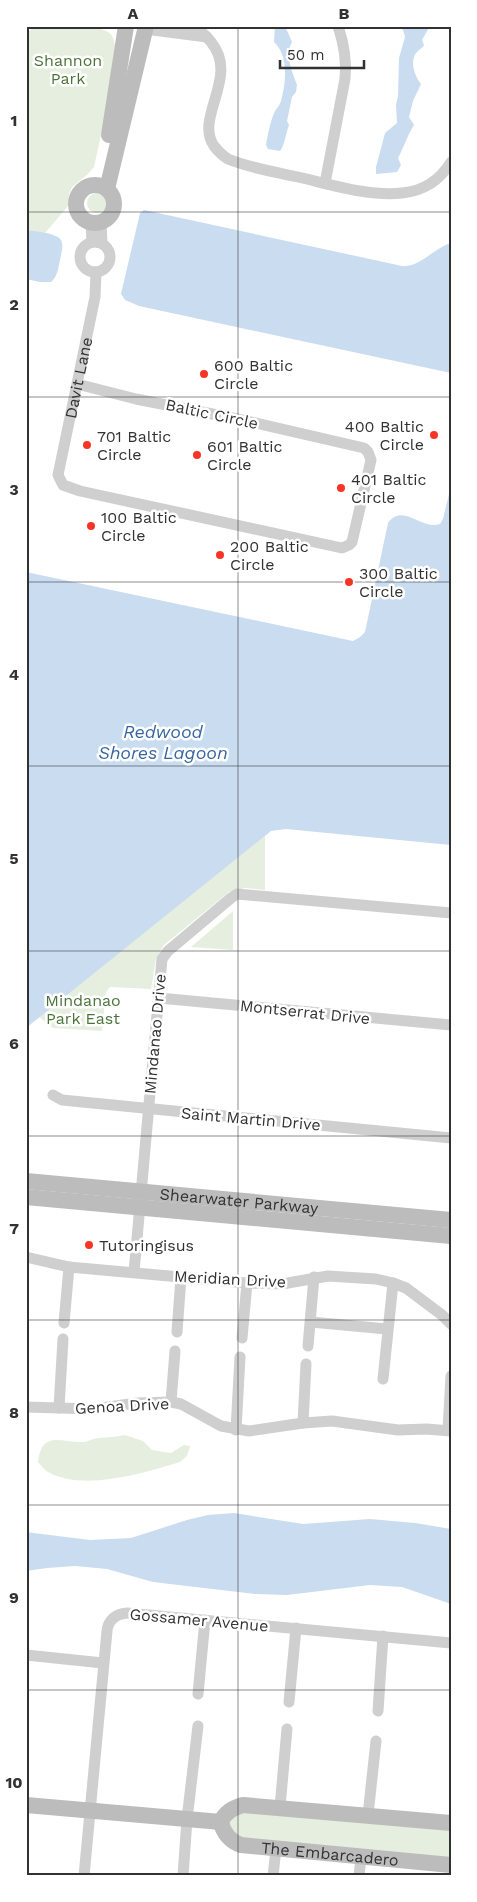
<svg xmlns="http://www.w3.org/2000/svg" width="477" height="1902" font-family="'Work Sans',sans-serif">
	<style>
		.green { fill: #e6efdf }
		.water { fill: #cadcf0 }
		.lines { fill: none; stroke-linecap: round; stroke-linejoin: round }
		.street { stroke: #cfcfcf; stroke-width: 11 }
		.secondary { stroke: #bcbcbc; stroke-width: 16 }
		.grid { fill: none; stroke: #323232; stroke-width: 1; stroke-opacity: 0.55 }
		.poi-dot { fill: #f73526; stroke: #fff; stroke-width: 2 }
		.labels { text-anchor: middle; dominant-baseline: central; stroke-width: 5; stroke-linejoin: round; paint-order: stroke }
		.park-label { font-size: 16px; fill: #4c7339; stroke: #fff }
		.poi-label { font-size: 16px; fill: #323232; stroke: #fff; text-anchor: start }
		.street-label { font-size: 16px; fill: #323232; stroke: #fff }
		.water-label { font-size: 18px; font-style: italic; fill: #36669e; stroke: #fff }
		.neatline { fill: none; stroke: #323232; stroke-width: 2 }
		.grid-label { font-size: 16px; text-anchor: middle; font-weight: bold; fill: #323232 }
	</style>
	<rect width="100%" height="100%" fill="#fff"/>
	<g class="green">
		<path d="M35 26C55 26 91 22 108 32 113 35 114 40 115 45L106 112 94 167 88 174 72 187 69 194 68 206 45 233 26 230V34Z"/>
		<circle cx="97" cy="203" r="10"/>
		<path d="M265 834V890L245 888 229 892 164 945 156 959 151 989 110 987 106 992 102 1031 53 1028 39 1017Z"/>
		<path d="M233 911V950L191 947Z"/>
		<path d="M125 1435 143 1441 152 1450 171 1453 184 1445 190 1446 187 1456 180 1462C144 1473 85 1491 50 1473 45 1471 42 1466 38 1462 42 1429 62 1443 83 1442 88 1442 93 1438 98 1438 108 1437 116 1437 125 1435Z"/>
		<path d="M239 1810 451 1827V1861L236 1838 229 1823Z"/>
	</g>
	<g class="water">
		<path d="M275 26H285L292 42 288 51 289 59 291 69 297 85 296 92 292 97 287 121 289 125C286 133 284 147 280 151L268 149 266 145C268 134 270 122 275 111 277 108 280 105 281 101 286 83 289 56 274 42Z"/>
		<path d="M399 26H430L422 40 424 45C423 47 420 49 418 51 409 59 414 75 421 84L413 101 409 117 414 125C407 136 404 147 398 158L401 165 397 172 376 174V167L385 133 397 123 396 105 398 96 399 58 405 37 403 30Z"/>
		<path d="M144 210 402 266C419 268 434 248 451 243V373L139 306 125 300 121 294 140 213Z"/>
		<path d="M26 230C34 231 57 233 61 240 64 246 61 254 60 260 58 268 58 276 51 282H40L26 279Z"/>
		<path d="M451 486V845L286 829 271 831 26 1028V572L353 641 360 637 365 632 388 523C403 502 422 531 440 524L443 519Z"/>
		<path d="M234 1513 303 1524 370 1519 415 1523 451 1529V1604L402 1587 370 1585 287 1595 255 1594 153 1582 107 1569 75 1566 47 1568 26 1571V1532L90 1540 131 1538 187 1520 208 1515Z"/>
	</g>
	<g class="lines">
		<g class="street">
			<path d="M190 26C199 29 205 34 211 42 240 77 194 117 214 146 218 151 223 156 228 159 250 168 275 172 298 177 329 184 370 197 402 193 424 191 440 180 451 162"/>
			<path d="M145 29 207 37"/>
			<path d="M325 183 345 79C347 61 344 44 338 26"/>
			<path d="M91 223 92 242"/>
			<path d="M101 223 102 243"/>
			<circle cx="95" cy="257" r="15"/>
			<path id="s1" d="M77 384 136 399 238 419 364 448 368 452 371 460 352 542 349 545 342 548 80 491 63 485 58 475 95 297 96 272"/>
			<path d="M159 998 451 1025"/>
			<path d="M53 1095 62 1100 451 1138"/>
			<path d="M26 1257 69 1267 247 1283 282 1284 328 1276 376 1279 393 1283 406 1288 442 1315 451 1324"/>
			<path d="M134 1272 162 959 168 951 231 898 237 894 451 913"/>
			<path d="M311 1322 387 1329"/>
			<path d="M64 1323 69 1267"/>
			<path d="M177 1332 181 1277"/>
			<path d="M242 1338 247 1283"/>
			<path d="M308 1346 314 1277"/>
			<path d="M383 1379 393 1283"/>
			<path d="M171 1402 175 1351"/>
			<path d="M26 1407 94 1409 137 1403 171 1402 181 1404 221 1426 249 1431 303 1423 332 1421 398 1430 426 1429 451 1431"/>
			<path d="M59 1408 63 1339"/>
			<path d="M303 1423 306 1364"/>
			<path d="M236 1430 240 1357"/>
			<path d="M448 1430 451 1376"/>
			<path d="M26 1655 103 1663"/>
			<path d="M198 1694 205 1620"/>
			<path d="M289 1702 296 1628"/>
			<path d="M378 1711 383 1636"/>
			<path d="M280 1807 287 1729"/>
			<path d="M368 1815 376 1741"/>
			<path d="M84 1876 107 1631C108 1620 116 1614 127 1613L451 1643"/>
			<path d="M183 1876 187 1819 198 1726"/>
			<path d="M273 1876 276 1849"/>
			<path d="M359 1876 361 1857"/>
		</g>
		<g class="secondary">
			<path d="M109 135 126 26"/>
			<circle cx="95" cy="204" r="19"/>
			<path d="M107 189 146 26"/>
			<path id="s2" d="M26 1181 451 1220"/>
			<path d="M26 1197 451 1236"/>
			<path d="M26 1805 221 1822"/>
			<path id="s3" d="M451 1823 243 1805C233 1808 225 1812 221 1822 223 1833 231 1842 241 1845L451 1865"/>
		</g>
	</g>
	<path class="grid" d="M238 26V1876M26 212H451M26 397H451M26 582H451M26 766H451M26 951H451M26 1136H451M26 1320H451M26 1505H451M26 1690H451"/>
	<g class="poi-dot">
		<circle cx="204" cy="374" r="5"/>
		<circle cx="434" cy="435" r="5"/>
		<circle cx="87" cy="445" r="5"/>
		<circle cx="197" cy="455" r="5"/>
		<circle cx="341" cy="488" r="5"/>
		<circle cx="91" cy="526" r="5"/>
		<circle cx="220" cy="555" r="5"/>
		<circle cx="349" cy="582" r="5"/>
		<circle cx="89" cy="1245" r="5"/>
	</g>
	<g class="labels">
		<g class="park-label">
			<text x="68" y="60">Shannon<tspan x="68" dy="18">Park</tspan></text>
			<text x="83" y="1000">Mindanao<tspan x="83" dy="18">Park East</tspan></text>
		</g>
		<g class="poi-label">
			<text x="214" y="365">600 Baltic<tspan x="214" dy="18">Circle</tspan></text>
			<text x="424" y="426" text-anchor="end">400 Baltic<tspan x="424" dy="18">Circle</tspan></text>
			<text x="97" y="436">701 Baltic<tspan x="97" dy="18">Circle</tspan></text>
			<text x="207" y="446">601 Baltic<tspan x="207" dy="18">Circle</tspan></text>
			<text x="351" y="479">401 Baltic<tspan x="351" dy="18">Circle</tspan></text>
			<text x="101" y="517">100 Baltic<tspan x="101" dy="18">Circle</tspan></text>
			<text x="230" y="546">200 Baltic<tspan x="230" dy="18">Circle</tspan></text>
			<text x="359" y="573">300 Baltic<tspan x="359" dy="18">Circle</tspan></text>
			<text x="99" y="1245">Tutoringisus</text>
		</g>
		<g class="street-label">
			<text stroke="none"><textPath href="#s1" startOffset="801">Davit Lane</textPath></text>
			<text transform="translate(212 414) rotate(12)">Baltic Circle</text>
			<text transform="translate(305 1012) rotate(6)">Montserrat Drive</text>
			<text transform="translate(155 1034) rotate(-85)">Mindanao Drive</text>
			<text transform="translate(251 1119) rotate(5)">Saint Martin Drive</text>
			<text stroke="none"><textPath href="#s2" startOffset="214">Shearwater Parkway</textPath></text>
			<text transform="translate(230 1279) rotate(3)">Meridian Drive</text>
			<text transform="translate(122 1406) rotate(-3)">Genoa Drive</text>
			<text transform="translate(199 1620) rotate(5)">Gossamer Avenue</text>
			<text stroke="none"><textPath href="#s3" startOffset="359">The Embarcadero</textPath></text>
		</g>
		<g class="water-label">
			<text x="163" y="731">Redwood<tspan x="163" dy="21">Shores Lagoon</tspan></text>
		</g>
	</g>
	<rect width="477" height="1902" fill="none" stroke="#ffffff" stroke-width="55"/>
	<path d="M280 60v8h84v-8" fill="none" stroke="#323232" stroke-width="2.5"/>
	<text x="287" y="60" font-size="15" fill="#323232" stroke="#ffffff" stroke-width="4" paint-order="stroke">50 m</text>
	<rect x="28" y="28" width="422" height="1846" class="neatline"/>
	<g class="grid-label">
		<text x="133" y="19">A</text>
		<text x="344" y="19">B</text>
		<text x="14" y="126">1</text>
		<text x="14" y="310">2</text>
		<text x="14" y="495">3</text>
		<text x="14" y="680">4</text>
		<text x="14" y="864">5</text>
		<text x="14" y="1049">6</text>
		<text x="14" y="1234">7</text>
		<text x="14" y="1418">8</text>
		<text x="14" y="1603">9</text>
		<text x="14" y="1788">10</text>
	</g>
</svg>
